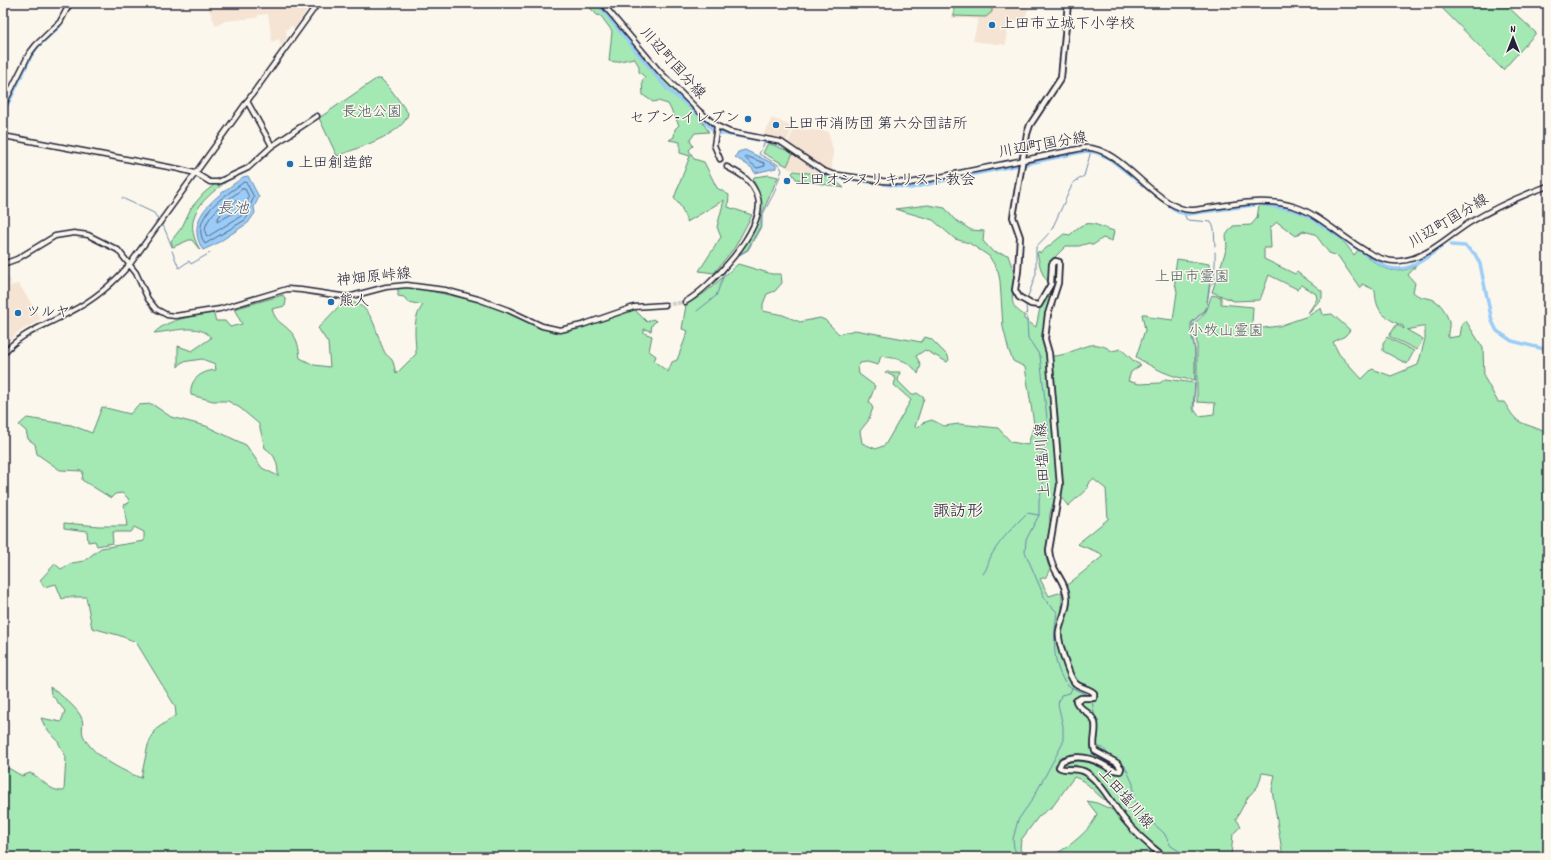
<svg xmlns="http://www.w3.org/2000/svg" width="1551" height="860" font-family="Dekko,'Klee One',sans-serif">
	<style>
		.built { fill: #f5e4d3 }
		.green { fill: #a4e8b3; stroke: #638577 }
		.water { fill: #9accf7; stroke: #6a88ac }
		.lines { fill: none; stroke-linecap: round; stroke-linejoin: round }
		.shore { stroke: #526686; stroke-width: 1 }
		.stream { stroke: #6a88ac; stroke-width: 1 }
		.canal { stroke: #9accf7; stroke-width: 3.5 }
		.tertiary-tunnel { stroke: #d0ccc9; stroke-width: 4; stroke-dasharray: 4 2; stroke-linecap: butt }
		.tertiary-casing { stroke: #22223b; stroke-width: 7 }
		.secondary-casing { stroke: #22223b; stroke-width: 8 }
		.tertiary { stroke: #fbf7ec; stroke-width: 4 }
		.secondary { stroke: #fbf7ec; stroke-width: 4.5 }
		.poi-dot { fill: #1f6fb2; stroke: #fbf7ec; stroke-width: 1.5 }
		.labels { text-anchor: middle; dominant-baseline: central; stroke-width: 3; stroke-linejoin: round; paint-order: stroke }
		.poi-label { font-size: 15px; fill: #22223b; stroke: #fbf7ec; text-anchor: start }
		.street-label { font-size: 15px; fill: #22223b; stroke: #fbf7ec }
		.park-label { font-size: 15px; fill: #495d5f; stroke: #fbf7ec }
		.water-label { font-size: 16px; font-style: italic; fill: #465573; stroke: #fbf7ec }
		.quarter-label { font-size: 17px; fill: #22223b; stroke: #fbf7ec }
	</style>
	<rect width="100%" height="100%" fill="#fbf7ec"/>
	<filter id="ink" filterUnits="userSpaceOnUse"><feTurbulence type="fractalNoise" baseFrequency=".025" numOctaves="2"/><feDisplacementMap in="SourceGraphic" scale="8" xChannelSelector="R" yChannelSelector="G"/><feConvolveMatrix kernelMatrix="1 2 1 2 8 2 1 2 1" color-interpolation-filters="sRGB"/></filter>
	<g filter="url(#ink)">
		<g class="built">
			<path d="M206 3H307L310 6 295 28 291 26 286 30 287 38 281 46 279 39 272 42 268 14 259 15 256 18 225 21 216 26Z"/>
			<path d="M953 3H1029L1025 21H1007L1006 45 973 41 978 19 952 18Z"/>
			<path d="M772 118 793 127 787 141 765 136 764 133Z"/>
			<path d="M794 129 828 131 833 150 832 171 824 168 788 142Z"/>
			<path d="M793 153 818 172 816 174 788 169 787 166Z"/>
			<path d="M3 267 6 275H8L11 282 9 286 19 284 41 319 17 333 3 347Z"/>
		</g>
		<g class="green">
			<path d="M592 3H595L688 100 709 132 695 133 690 140 693 146 689 150 694 159 704 162 717 188 729 195 728 207 752 215 735 247 714 273 699 271 721 237 717 227 724 200 687 222 681 207 674 198 690 156 680 153V142L669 140 674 137 675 129 679 125 668 104 658 101 653 102 643 95 642 81 645 77 639 72V66L634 58 616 62 609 61 612 31 601 16 597 15 591 9Z"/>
			<path d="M954 3H992V12L986 17 954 16Z"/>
			<path d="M1437 3H1504L1536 33 1503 70Z"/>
			<path d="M376 79H381L389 87 408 113C406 134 354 149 337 156L319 118Z"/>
			<path d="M768 143 793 153 787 166 763 153Z"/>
			<path d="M794 171C813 174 828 173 844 188L796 179 792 173Z"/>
			<path d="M769 175 778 177 761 216V225L747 250 738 255C756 234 768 205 753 180L754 177Z"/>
			<path d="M230 179C204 198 180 216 200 250L192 240H189L173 247 171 241 182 227 191 208 204 193 215 184Z"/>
			<path d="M928 205 945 208 954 219 971 230 984 231 983 241 993 252 1008 255C1010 262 1014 270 1014 277 1015 295 1005 303 1024 315V319L1036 327 1040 308 1052 285C1041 278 1040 265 1037 253L1039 251 1040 253 1064 234 1070 235C1087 217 1092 224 1114 231L1112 241 1103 238 1093 245 1089 243 1079 246H1066L1055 257C1067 286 1034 326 1048 353L1058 485C1058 495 1053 503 1050 514 1049 519 1051 524 1050 529 1048 544 1043 555 1050 569L1046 577 1040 579 1049 596 1062 592V611L1057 633V642L1070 678 1092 694V696H1078L1073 701C1076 711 1090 711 1092 725 1094 733 1090 740 1091 748 1097 760 1116 758 1119 770 1105 764 1064 747 1055 766L1057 770C1062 771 1066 769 1070 769 1087 769 1098 786 1107 798L1106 800C1098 798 1089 781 1074 777L1053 806 1039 816 1021 840 1020 848 1023 857H3V768L10 769 22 776 30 773C42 777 48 792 64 791L66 757 57 740 45 727 41 718 61 722 65 711 51 694 50 687C59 693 79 709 82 719 84 724 81 730 83 735 92 756 121 770 141 778L148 745 155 730 176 715 175 706 136 642 118 635 92 628 86 597H66L62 599 56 584 44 587 40 580 55 564 61 569 72 563 84 561 101 548 144 541V532L134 527 130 532H112L113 543 97 546 95 541 88 542 87 531 64 528V523L99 526H127L124 505 129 503 128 498 122 493 115 494 111 498 82 480 83 471 60 470 37 454 35 444 28 439 26 431 19 425 27 418 71 425 92 433 102 407 130 414 138 405 152 404 171 417 206 426 246 445 262 468 278 476C278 464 276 455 265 448L259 424 240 408 228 401H213L191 395C189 380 201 371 216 370L215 364 202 359 182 362 178 367V346L192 351 211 338C201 322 170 332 154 333 169 318 193 317 213 312L216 321H225L230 327 242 324 234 309 283 295 286 301 285 306 272 309C276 323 282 322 291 332 298 339 299 349 300 358L314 365 330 367 328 343 318 328 344 301C375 302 374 332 385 353 387 356 390 357 392 360 394 363 395 370 396 374L416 354C416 336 411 321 423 305L408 302 404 297 398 296V286H407L491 304 541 327 558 331 633 308 647 322 653 319 656 321 652 325 651 331 644 329V333L652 336 649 351 656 356 654 361 668 372 672 362 677 360 688 331 682 329 686 305 706 292 738 264 772 274H781L782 283 775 291 767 294 763 304V311L783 315 800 322 820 318 825 320 839 334 855 330 921 342 925 337 931 339 948 356 949 360 947 362 925 350 916 356 921 365 918 374C909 359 897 359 881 356L878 365 867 362 860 363 858 367 859 374 875 386 869 402 873 408 868 421 860 431 862 443 876 449 885 445 911 400 894 385 896 378 885 372H900L898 381 912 395 917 393 924 398 915 427 917 428 922 423 932 420 944 426 959 424 998 428 1011 442 1028 445 1034 424 1025 367 1013 361 1009 351 1003 327 1000 281 998 271 989 256 969 243 955 239 933 220 895 209Z"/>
			<path d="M1259 205C1295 204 1334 225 1354 255L1358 250C1379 265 1389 278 1416 266L1408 275 1415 283 1413 292C1418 296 1420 297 1427 298 1439 299 1446 311 1449 322 1450 327 1447 332 1448 338L1460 336 1462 324 1466 321 1483 348 1484 377 1498 402H1504C1508 408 1513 418 1520 422 1526 425 1534 427 1541 430L1548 428V857H1283L1272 790 1275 775 1262 773 1258 786 1248 797 1236 819 1241 826 1233 834 1231 857H1170L1134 828 1101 783 1088 771 1075 765 1061 767 1062 763C1090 751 1098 773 1122 774L1125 769C1120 758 1103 760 1097 750 1090 739 1103 726 1093 714 1089 710 1083 707 1078 702L1080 700 1094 701 1095 699 1094 691 1075 679 1065 655 1061 635 1067 613 1066 586 1103 556 1100 553 1077 544 1108 519 1106 489 1093 479 1087 485 1088 488 1068 506 1062 498 1051 356C1074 357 1089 334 1112 351L1121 349 1135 362 1141 365 1131 372 1128 381 1139 384 1160 383 1165 379 1195 383 1193 408 1199 416 1214 414 1215 403 1197 402V343L1193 325C1198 319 1202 318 1206 311 1209 306 1209 300 1212 295L1221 297V304L1253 307 1252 325 1255 329 1279 326 1308 316 1321 308 1323 315 1332 314 1350 330 1345 336 1333 342 1339 354 1362 379 1372 369 1391 376 1418 365 1425 339V327H1421L1407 330 1423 339 1417 350 1389 336 1397 324 1404 329 1403 326C1383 317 1376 312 1375 290L1362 284 1360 288 1338 256 1329 253 1315 234 1303 231 1296 236 1277 222 1270 228 1271 248H1264V259L1295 274 1297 272 1322 291V298L1310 311 1308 313 1317 299 1316 294 1302 285 1297 289 1269 275 1260 300 1234 301 1212 292 1227 247 1226 235 1233 226 1251 225 1257 218Z"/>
			<path d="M1177 259 1209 264 1210 281 1206 309 1191 323V333L1195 349V380C1174 379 1153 368 1136 357L1145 330 1142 314H1147L1149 317 1173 320 1177 292 1174 278Z"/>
			<path d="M1387 337 1414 351 1407 364 1383 351V343Z"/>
			<path d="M1087 801 1097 803 1115 811 1131 830 1160 857H1054L1055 854C1068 848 1092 829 1097 814Z"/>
		</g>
		<g class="water">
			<path d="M745 150 776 165V168L755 173 752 168 735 157 738 152Z"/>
			<path d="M248 176 259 197 254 207 255 213 248 223 216 244 203 250C182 216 220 195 243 177Z"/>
		</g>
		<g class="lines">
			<g class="shore">
				<path d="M746 156 764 163 765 166 757 168 746 159Z"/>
				<path d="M244 182H246L254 197 250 206V213L245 220 205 244C188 217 225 196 244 182Z"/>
				<path d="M242 189H245L249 197C246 204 246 211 241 216L207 237C197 220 231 198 242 189Z"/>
				<path d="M236 201 239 203 237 211 217 222V220L222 212Z"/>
			</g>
			<g class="stream">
				<path d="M1248 5V3"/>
				<path d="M122 198 154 213 158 219"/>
				<path d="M1184 214 1187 220 1211 222 1214 228 1215 246"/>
				<path d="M163 225 172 247"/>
				<path d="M172 251 179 268 189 261 191 264 210 253"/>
				<path d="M736 257 748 250 762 225V216L774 193 782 170 779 165 759 154 765 142"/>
				<path d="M1027 299 1036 274V247L1051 231 1073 183 1084 176 1091 151"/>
				<path d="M1026 304 1028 338 1040 356 1048 427V441L1037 465 1044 480 1039 500V515L1026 540 1025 552 1046 601 1057 612C1054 633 1051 663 1065 682 1072 690 1081 691 1089 696"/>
				<path d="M697 311 716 296 727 267"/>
				<path d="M1194 412 1196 365 1192 323 1206 310 1210 285 1214 282C1214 272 1216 262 1215 252"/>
				<path d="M983 574C988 568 988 561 992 554 1002 538 1014 526 1027 513L1039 515"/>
				<path d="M1547 653 1546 645 1548 639"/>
				<path d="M1092 700 1095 719"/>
				<path d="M1096 739 1098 738 1097 730"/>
				<path d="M1096 746 1103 748 1110 756 1125 766 1133 784 1134 800 1139 811 1164 833 1171 846 1189 857"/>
				<path d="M1019 857 1014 848 1013 839 1018 820 1032 800 1063 743V726L1058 704 1061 695 1070 693 1072 688"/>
			</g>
			<g class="canal">
				<path d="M597 3 667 89 693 109 713 130"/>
				<path d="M3 114 31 56 37 47 60 26"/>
				<path d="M720 133 776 143 786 147"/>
				<path d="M796 154 825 175 877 183"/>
				<path d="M1025 164 1086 151 1095 152 1109 158 1178 212 1188 214 1254 205"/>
				<path d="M960 177 1018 165"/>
				<path d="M884 184 911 188 955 178"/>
				<path d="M1259 204 1294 210 1307 215 1382 265C1405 277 1423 260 1441 247"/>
				<path d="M1451 245 1465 246 1475 254 1480 264 1492 321 1497 331 1512 341 1548 350"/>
			</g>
			<g class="tertiary-tunnel">
				<path d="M720 159 727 167"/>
				<path d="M665 305 685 302"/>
			</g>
			<defs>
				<g id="tertiary">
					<path d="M602 3 660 72 699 111 717 126 730 132 781 142 822 170 832 174 883 181 910 183 1083 148C1122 144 1157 213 1194 210 1230 205 1261 196 1296 207 1328 217 1368 265 1400 261 1426 259 1447 237 1469 223 1494 208 1520 196 1548 186"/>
					<path d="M247 101 272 146"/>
					<path d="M3 106 29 54 36 45 60 22 70 3"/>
					<path d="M717 126 714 145 720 159"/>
					<path d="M9 137 179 169 195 173 210 182H218L248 168 272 146 317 116"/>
					<path d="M3 264 17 259 55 236 74 233 88 235 118 250 136 273 148 299 156 309 167 315 175 316 220 309 287 289 301 290 348 297 386 287 407 285 445 290 478 299 508 310 542 326 560 330 582 325 634 307 665 305"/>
					<path d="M685 302C710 288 766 229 758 198 753 181 741 174 727 167"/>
					<path d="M3 354C21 332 46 326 70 312 94 300 113 284 130 264L318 3"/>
				</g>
				<path id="secondary" d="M1068 3 1061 78 1030 125 1027 134 1013 217 1020 237 1018 271 1015 290 1019 297 1031 304 1039 305 1051 284 1052 264 1055 261 1059 262 1058 283 1048 314 1045 339 1049 353 1060 485 1049 550C1050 570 1066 580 1067 598 1068 609 1061 620 1059 631 1057 640 1069 676 1075 683 1080 688 1089 688 1094 693V698H1081L1076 701C1079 710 1092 712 1095 723 1097 732 1092 742 1095 751L1117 763 1121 768 1120 771C1112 771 1108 767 1102 764 1089 757 1075 755 1062 761L1059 767C1064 772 1078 766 1087 773 1103 785 1112 804 1124 819 1135 833 1150 846 1164 857"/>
			</defs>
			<use href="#tertiary" class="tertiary-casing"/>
			<use href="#secondary" class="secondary-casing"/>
			<use href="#tertiary" class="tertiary"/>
			<use href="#secondary" class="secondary"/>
		</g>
	</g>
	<g class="poi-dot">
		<circle cx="992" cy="25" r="4"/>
		<circle cx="748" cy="119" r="4"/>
		<circle cx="776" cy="125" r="4"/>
		<circle cx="290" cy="164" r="4"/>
		<circle cx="787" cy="181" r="4"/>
		<circle cx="331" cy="302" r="4"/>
		<circle cx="18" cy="313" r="4"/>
	</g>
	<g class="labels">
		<g class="poi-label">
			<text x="1000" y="25">上田市立城下小学校</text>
			<text x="740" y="119" text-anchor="end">セブン-イレブン</text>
			<text x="784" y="125">上田市消防団 第六分団詰所</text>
			<text x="298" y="164">上田創造館</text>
			<text x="795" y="181">上田オンヌリキリスト教会</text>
			<text x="339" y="302">熊人</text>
			<text x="26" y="313">ツルヤ</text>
		</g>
		<g class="street-label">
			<text transform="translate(672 64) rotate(48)">川辺町国分線</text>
			<text transform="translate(1043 146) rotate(-10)">川辺町国分線</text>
			<text transform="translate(1449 222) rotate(-31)">川辺町国分線</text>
			<text transform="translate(374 278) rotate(-6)">神畑原峠線</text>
			<text transform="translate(1044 460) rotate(-93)">上田塩川線</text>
			<text transform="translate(1125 799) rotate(49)">上田塩川線</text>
		</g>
		<g class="park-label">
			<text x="372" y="113">長池公園</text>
			<text x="1192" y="278">上田市霊園</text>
			<text x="1226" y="332">小牧山霊園</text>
		</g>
		<g class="water-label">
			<text x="233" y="209">長池</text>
		</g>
		<g class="quarter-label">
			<text x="958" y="513">諏訪形</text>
		</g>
	</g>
	<rect width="1551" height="860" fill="none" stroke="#fbf7ec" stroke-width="16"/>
	<rect x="8" y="8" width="1535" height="844" fill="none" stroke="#22223b" stroke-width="1.5" filter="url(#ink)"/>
	<g transform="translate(1513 38)" stroke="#fbf7ec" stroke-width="3" paint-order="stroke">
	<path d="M0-3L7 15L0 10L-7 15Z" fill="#22223b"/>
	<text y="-6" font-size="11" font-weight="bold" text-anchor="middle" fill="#22223b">N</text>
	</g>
</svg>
